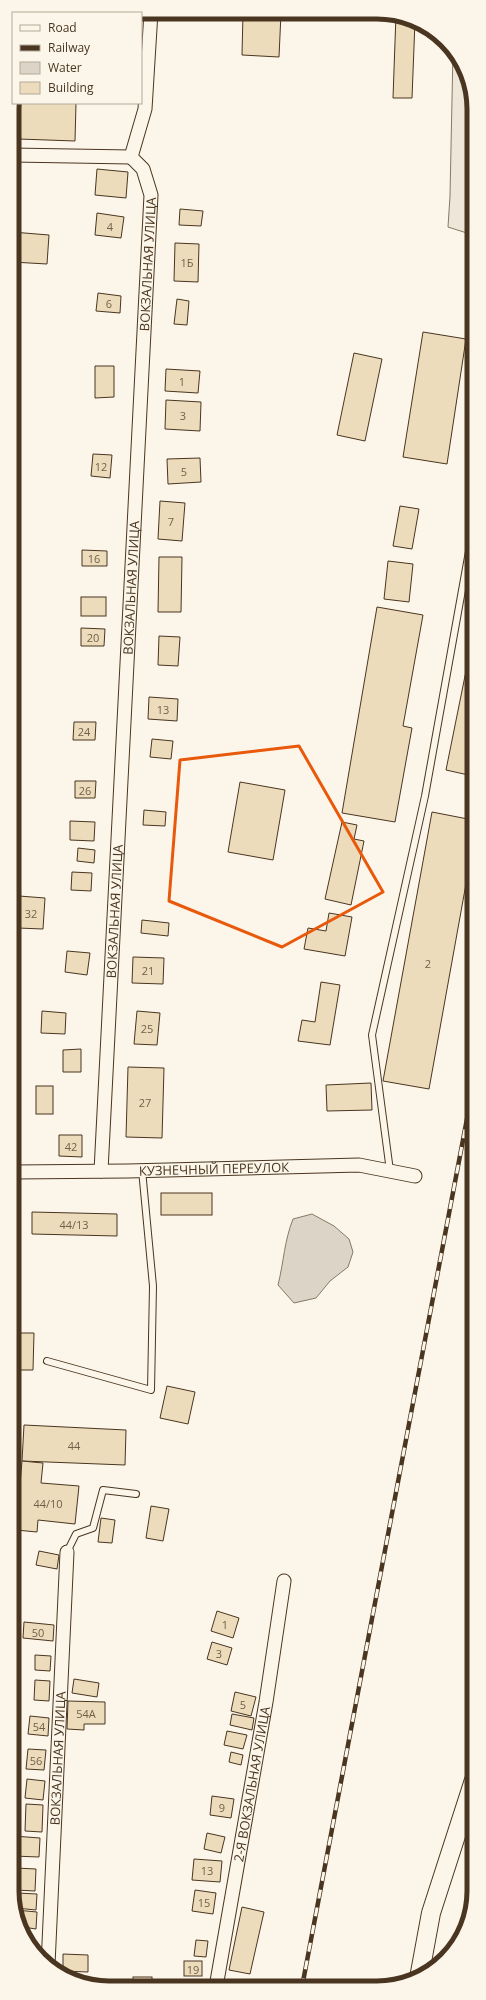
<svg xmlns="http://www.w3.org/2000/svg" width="486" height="2000" font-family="'Open Sans',sans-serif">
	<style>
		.grass { fill: #ede6d9; stroke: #887966 }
		.water { fill: #dcd4c6; stroke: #887966 }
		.building { fill: #ecdcbc; stroke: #4a3520 }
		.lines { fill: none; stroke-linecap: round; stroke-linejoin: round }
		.lane-casing { stroke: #4a3520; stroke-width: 8 }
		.street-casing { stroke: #4a3520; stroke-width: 15 }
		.secondary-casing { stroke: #4a3520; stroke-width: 20 }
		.lane { stroke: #fbf6e9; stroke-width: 6 }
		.street { stroke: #fbf6e9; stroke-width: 13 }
		.secondary { stroke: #fbf6e9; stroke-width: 18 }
		.rail-casing { stroke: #4a3520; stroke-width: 4.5 }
		.rail { stroke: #fbf6e9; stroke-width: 3; stroke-dasharray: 9; stroke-linecap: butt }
		.marked { fill: none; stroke: #e8590c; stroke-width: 3; stroke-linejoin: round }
		.labels { text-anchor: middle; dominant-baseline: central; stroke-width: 3; stroke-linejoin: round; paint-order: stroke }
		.number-label { font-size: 11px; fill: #725f47 }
		.street-label { font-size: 13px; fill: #4a3520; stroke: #fbf6e9 }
		.rim { fill: none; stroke: #4a3520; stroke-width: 5 }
	</style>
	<rect width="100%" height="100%" fill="#fbf6e9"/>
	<path class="grass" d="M453 51 473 96V235L448 227 450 196Z"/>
	<path class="water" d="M312 1214 334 1226 349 1239 353 1252 348 1267 330 1281 316 1298 294 1303 278 1285C284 1261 284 1242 293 1219Z"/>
	<g class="building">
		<path d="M109 12H131L104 13Z"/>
		<path d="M243 13H281L279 57 242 55Z"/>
		<path d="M396 14 415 21 412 98H393Z"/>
		<path d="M20 103H76L75 141 19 139Z"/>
		<path d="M97 169 128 172 126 198 95 195Z"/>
		<path d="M180 209 203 211 201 226 179 225Z"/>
		<path d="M97 213 124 217 121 238 95 235Z"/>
		<path d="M12 232 49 235 47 264 12 262Z"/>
		<path d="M175 243 199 244 198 282 174 281Z"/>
		<path d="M98 293 121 296 120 313 96 311Z"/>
		<path d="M177 299 189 301 187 325 174 324Z"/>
		<path d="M423 332 466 339 447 464 403 457Z"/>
		<path d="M354 353 382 359 365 441 337 435Z"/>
		<path d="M95 366H114V397L95 398Z"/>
		<path d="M166 369 200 371 198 393 165 391Z"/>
		<path d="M166 400 201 402 200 431 165 429Z"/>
		<path d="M93 454 112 455 110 478 91 476Z"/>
		<path d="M200 458 201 482 168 484 167 459Z"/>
		<path d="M160 501 185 503 182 541 158 539Z"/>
		<path d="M400 506 419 509 412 549 393 546Z"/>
		<path d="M82 550 107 551V566H82Z"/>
		<path d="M159 557H182L181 612H158Z"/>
		<path d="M388 561 413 564 409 602 384 599Z"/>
		<rect x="81" y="597" width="25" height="19"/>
		<path d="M377 607 423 615 403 726 412 728 395 822 342 813Z"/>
		<path d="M81 628 105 629 104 646H81Z"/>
		<path d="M159 636 180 637 178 666 158 665Z"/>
		<path d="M467 666 473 667V776L446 770Z"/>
		<path d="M149 697 178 699 177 721 148 719Z"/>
		<path d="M74 722H96L95 740H73Z"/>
		<path d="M152 739 173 741 171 759 150 757Z"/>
		<path d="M75 781H96L95 798H75Z"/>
		<path d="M240 782 285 790 273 860 228 852Z"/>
		<path d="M144 810 166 812 165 826 143 825Z"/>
		<path d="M432 812 473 820V845L429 1089 383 1081Z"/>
		<path d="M70 821 95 822 94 841 70 840Z"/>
		<path d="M342 822 357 825 354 839 364 841 351 905 325 899Z"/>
		<path d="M78 848 95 850 94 863 77 861Z"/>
		<path d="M72 872 92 873 91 891 71 890Z"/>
		<path d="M19 896 45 898 43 929 18 928Z"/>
		<path d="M329 913 352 917 345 956 304 949 308 928 326 931Z"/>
		<path d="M142 920 169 923 168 936 141 933Z"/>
		<path d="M67 951 90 953 87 975 65 972Z"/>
		<path d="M133 957 164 958 163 984 132 983Z"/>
		<path d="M321 982 340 985 330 1045 298 1041 302 1020 315 1022Z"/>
		<path d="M42 1011 66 1013 65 1034 41 1033Z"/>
		<path d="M137 1011 160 1013 157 1045 134 1044Z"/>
		<path d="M81 1049V1072H63V1050Z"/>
		<path d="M128 1067 164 1068 162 1138 126 1137Z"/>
		<path d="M371 1083 372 1110 327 1111 326 1085Z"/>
		<rect x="36" y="1086" width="17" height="28"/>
		<path d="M59 1135H82V1157L59 1156Z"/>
		<rect x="161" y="1193" width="51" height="22"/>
		<path d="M32 1212 117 1214V1236L32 1234Z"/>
		<path d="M18 1333H34L33 1370H18Z"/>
		<path d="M167 1386 195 1392 188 1424 160 1418Z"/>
		<path d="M24 1425 126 1430 125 1465 22 1461Z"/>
		<path d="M22 1461 43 1463 41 1483 79 1486 75 1524 38 1520 37 1532 16 1530Z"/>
		<path d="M151 1506 169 1509 163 1541 146 1538Z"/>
		<path d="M101 1518 115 1520 112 1543 98 1542Z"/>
		<path d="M39 1551 59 1555 57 1569 36 1565Z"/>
		<rect x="13" y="1604" width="3" height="25"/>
		<path d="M217 1611 239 1618 233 1638 211 1631Z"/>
		<path d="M24 1622 54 1625 53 1641 23 1638Z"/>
		<path d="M212 1642 232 1648 227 1665 207 1659Z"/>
		<path d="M35 1655 51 1656 50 1671 35 1670Z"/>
		<path d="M74 1679 99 1683 97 1697 72 1693Z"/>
		<path d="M35 1680 50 1681 49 1701 34 1700Z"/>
		<path d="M235 1692 256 1697 251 1716 231 1711Z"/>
		<path d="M68 1701 105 1702V1724H84V1730L67 1729Z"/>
		<path d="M232 1714 254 1718 252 1730 230 1725Z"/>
		<path d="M30 1716 49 1718 48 1736 28 1734Z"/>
		<path d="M227 1731 247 1735 243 1749 224 1745Z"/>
		<path d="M28 1749 46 1750 44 1770 26 1769Z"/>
		<path d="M231 1752 243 1755 241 1765 229 1762Z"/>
		<path d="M27 1779 45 1781 43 1800 25 1798Z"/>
		<path d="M212 1796 234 1799 231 1818 210 1815Z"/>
		<path d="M26 1804 43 1805 42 1832 25 1831Z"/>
		<path d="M207 1833 225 1837 221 1853 204 1849Z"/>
		<path d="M13 1836 40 1838 39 1857 13 1856Z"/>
		<path d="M194 1859 222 1861 220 1882 192 1880Z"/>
		<path d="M16 1868 36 1869 35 1891 16 1890Z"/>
		<path d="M195 1890 216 1893 213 1914 192 1911Z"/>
		<path d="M17 1893 37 1894 36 1910 16 1908Z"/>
		<path d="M242 1907 264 1912 250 1974 229 1970Z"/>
		<path d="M16 1910 37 1912 36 1929 23 1927Z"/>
		<path d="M196 1940 208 1941 206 1957 194 1956Z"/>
		<path d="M63 1954 88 1955V1972L63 1971Z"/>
		<rect x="184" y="1961" width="18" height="15"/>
		<rect x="133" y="1977" width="19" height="9"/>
	</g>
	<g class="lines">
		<defs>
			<g id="lane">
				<path d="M390 1171 372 1035 425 796 473 529"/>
				<path d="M47 1361 151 1390 153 1286 142 1170"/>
				<path d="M67 1552 76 1534 93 1528 103 1490 136 1494"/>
			</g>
			<g id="street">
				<path d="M12 155 131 157"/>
				<path id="s1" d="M101 1171 151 195 143 169 131 157 145 109 151 12"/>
				<path id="s2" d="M13 1172 128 1171 359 1165 415 1176"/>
				<path id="s3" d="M48 1965 67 1552"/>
				<path id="s4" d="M216 1987 266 1702 284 1581"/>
			</g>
			<path id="secondary" d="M419 1978 431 1913 474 1780"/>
		</defs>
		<use href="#lane" class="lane-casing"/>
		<use href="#street" class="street-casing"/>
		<use href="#secondary" class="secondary-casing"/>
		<use href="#lane" class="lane"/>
		<use href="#street" class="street"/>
		<use href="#secondary" class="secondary"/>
		<defs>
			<path id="rail" d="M302 1987 474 1082"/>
		</defs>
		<use href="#rail" class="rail-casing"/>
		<use href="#rail" class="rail"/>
	</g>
	<path class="marked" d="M299 746 383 892 282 947 169 901 180 760Z"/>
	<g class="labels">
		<g class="number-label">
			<text x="110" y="226">4</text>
			<text x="187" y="262">1Б</text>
			<text x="109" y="303">6</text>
			<text x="182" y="381">1</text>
			<text x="183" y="415">3</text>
			<text x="101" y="466">12</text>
			<text x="184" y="471">5</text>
			<text x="171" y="521">7</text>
			<text x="94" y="558">16</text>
			<text x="93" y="637">20</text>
			<text x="163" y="709">13</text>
			<text x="84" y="731">24</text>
			<text x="85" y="790">26</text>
			<text x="31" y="913">32</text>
			<text x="428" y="963">2</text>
			<text x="148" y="970">21</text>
			<text x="147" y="1028">25</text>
			<text x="145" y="1102">27</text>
			<text x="71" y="1146">42</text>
			<text x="74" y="1224">44/13</text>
			<text x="74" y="1445">44</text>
			<text x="48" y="1503">44/10</text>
			<text x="225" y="1624">1</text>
			<text x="38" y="1632">50</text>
			<text x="219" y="1653">3</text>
			<text x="243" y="1704">5</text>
			<text x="86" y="1713">54А</text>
			<text x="39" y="1726">54</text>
			<text x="36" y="1760">56</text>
			<text x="222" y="1807">9</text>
			<text x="207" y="1870">13</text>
			<text x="204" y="1902">15</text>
			<text x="193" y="1969">19</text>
		</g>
		<g class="street-label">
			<text stroke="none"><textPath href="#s1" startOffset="908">ВОКЗАЛЬНАЯ УЛИЦА</textPath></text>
			<text stroke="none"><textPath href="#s1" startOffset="584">ВОКЗАЛЬНАЯ УЛИЦА</textPath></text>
			<text stroke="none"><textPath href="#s1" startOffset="260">ВОКЗАЛЬНАЯ УЛИЦА</textPath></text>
			<text stroke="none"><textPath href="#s2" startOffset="201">КУЗНЕЧНЫЙ ПЕРЕУЛОК</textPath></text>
			<text stroke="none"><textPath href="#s3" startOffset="207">ВОКЗАЛЬНАЯ УЛИЦА</textPath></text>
			<text stroke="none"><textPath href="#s4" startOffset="206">2-Я ВОКЗАЛЬНАЯ УЛИЦА</textPath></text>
		</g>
	</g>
	<path d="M0 0H486V2000H0ZM109 19H377A90 90 0 0 1 467 109V1891A90 90 0 0 1 377 1981H109A90 90 0 0 1 19 1891V109A90 90 0 0 1 109 19Z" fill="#fbf6e9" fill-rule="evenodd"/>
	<path class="rim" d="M109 19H377A90 90 0 0 1 467 109V1891A90 90 0 0 1 377 1981H109A90 90 0 0 1 19 1891V109A90 90 0 0 1 109 19Z"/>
	<rect x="12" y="12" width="130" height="92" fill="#fbf6e9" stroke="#b4a999"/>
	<rect x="20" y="25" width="20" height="6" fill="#fbf6e9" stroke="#b4a999"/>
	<text x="48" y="32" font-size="12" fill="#4a3520">Road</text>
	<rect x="20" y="45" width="20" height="6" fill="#4a3520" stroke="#b4a999"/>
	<text x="48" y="52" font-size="12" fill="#4a3520">Railway</text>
	<rect x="20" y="62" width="20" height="12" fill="#dcd4c6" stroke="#b4a999"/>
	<text x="48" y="72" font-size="12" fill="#4a3520">Water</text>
	<rect x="20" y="82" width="20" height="12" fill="#ecdcbc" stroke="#b4a999"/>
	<text x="48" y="92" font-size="12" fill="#4a3520">Building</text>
</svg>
